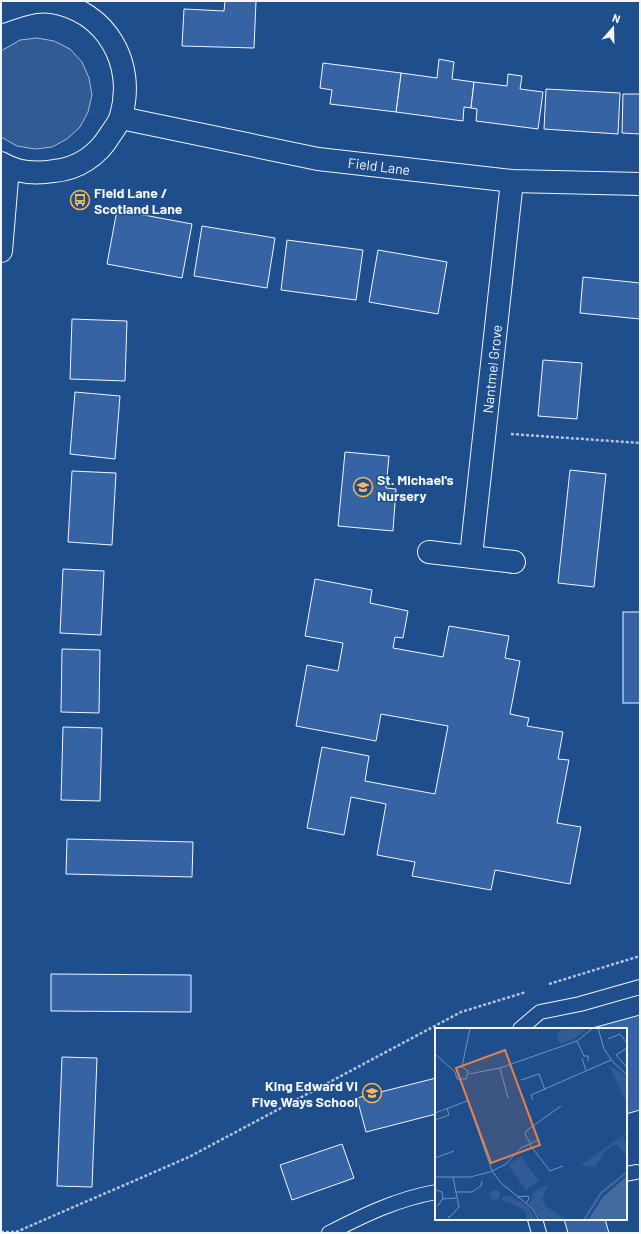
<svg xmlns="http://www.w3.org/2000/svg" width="641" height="1234" font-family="Barlow,sans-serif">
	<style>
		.built { fill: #305b95; stroke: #a8bbd7 }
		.building { fill: #3563a3; stroke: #f2f6ff }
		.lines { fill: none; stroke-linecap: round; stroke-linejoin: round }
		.lane-casing { stroke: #f2f6ff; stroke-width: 16 }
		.street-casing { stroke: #f2f6ff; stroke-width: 24 }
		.secondary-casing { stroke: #f2f6ff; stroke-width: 24 }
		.path { stroke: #b3c4dc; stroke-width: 2.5; stroke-dasharray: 3 2; stroke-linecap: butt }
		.lane { stroke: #1f4e8c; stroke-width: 14 }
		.street { stroke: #1f4e8c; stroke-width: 22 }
		.secondary { stroke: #1f4e8c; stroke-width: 22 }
		.labels { text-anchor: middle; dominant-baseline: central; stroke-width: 3; stroke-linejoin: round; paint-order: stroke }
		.street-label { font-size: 14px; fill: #f2f6ff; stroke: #1f4e8c }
		.poi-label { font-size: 14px; font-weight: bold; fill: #f2f6ff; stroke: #1f4e8c; text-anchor: start }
		.inset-river { fill: none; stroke: #446ba0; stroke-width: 2 }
		.inset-road { fill: none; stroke: #7391ba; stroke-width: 1 }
		.view { fill: #ea8049; fill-opacity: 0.15; stroke: #ea8049; stroke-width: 2 }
		.inset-edge { fill: none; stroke: #f2f6ff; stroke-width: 2 }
	</style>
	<rect width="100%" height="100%" fill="#1f4e8c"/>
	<path class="built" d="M37 38 54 41 70 49 82 62 89 78 92 95 88 112 80 127 67 139 52 147 35 149 17 146 1 137V51L20 40Z"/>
	<g class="building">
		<path d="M225 1H256L254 48 182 46 184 9 224 11Z"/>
		<path d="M439 59 454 62 452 79 474 82 471 108 464 107 463 121 396 112 401 73 437 78Z"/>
		<path d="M323 63 401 73 396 112 330 104 332 90 320 88Z"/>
		<path d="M508 74 522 76 520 89 543 92 538 129 476 121 477 109 471 108 474 82 507 86Z"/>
		<path d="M546 89 620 93 618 134 544 129Z"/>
		<path d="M623 94H640V134L622 133Z"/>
		<path d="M117 210 192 224 182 278 107 264Z"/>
		<path d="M202 226 275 238 267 288 194 276Z"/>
		<path d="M287 240 363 250 356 300 281 290Z"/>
		<path d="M378 250 447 262 438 314 369 302Z"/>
		<path d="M583 277 640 283V319L580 313Z"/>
		<path d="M72 319 127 321 125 381 70 379Z"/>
		<path d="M543 360 582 363 577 419 538 416Z"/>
		<path d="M75 392 120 396 115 459 70 454Z"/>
		<path d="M345 452 389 456 386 488 396 489 393 531 338 526Z"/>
		<path d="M570 470 606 474 594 587 558 583Z"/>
		<path d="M72 471 116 473 112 545 68 542Z"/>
		<path d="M63 569 104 571 101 635 60 633Z"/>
		<path d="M315 579 372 590 370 603 408 611 403 638 395 637 393 648 443 657 449 626 509 636 505 658 520 661 510 714 529 718 527 726 563 732 558 759 569 760 557 823 581 827 570 884 495 870 491 890 412 876 415 862 377 855 386 804 351 797 344 835 307 828 322 747 369 756 365 781 435 794 448 726 381 714 376 741 296 726 307 665 338 671 343 643 305 636Z"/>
		<rect x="623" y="612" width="17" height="91"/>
		<path d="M62 649 100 650 99 713 61 712Z"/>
		<path d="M63 727 102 728 100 801 61 800Z"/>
		<path d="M67 839 193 842 192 877 66 874Z"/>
		<path d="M51 974 191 975V1012L51 1011Z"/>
		<path d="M640 1015V1110L626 1114V1029H589Z"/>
		<path d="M62 1057 97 1058 92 1187 57 1186Z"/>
		<path d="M436 1078V1114L366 1132 357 1098Z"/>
		<path d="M342 1144 354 1178 292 1200 280 1165Z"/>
		<path d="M564 1219H605L609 1233H568Z"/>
	</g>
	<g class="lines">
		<defs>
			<g id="lane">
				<path d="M520 1029 540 1012 580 1004 640 987"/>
				<path d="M626 1174 636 1172"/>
				<path d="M535 1219 539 1233"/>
				<path d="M329 1233C364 1215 397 1199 436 1192"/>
			</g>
			<g id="street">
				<path d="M429 552 514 562"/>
				<path d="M471 556 512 181"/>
			</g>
			<g id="secondary">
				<path d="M1 12C17 6 34 0 51 2 107 11 136 64 121 116 119 123 114 129 110 135 98 155 78 169 54 171 36 174 17 173 1 163"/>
				<path d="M121 118 318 159 512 181 640 184"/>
				<path d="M1 251 8 167"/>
			</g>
		</defs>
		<use href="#lane" class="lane-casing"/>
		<use href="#street" class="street-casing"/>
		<use href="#secondary" class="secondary-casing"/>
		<g class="path">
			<path d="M511 434 640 443"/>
			<path d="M549 984 640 956"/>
			<path d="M1 1232H16L189 1157 461 1012 526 992"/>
		</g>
		<use href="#lane" class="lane"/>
		<use href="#street" class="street"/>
		<use href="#secondary" class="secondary"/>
	</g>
	<defs>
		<symbol id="bus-ring" viewBox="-11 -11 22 22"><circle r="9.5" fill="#1f4e8c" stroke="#ffb74d" stroke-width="1.5"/><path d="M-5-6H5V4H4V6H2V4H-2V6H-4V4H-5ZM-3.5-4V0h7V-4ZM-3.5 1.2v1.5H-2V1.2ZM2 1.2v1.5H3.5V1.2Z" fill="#ffb74d"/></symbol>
		<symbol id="school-ring" viewBox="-11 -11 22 22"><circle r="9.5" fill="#1f4e8c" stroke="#ffb74d" stroke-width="1.5"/><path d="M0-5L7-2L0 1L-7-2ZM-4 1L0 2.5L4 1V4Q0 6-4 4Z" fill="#ffb74d"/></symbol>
	</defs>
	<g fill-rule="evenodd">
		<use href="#bus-ring" x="69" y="189" width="22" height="22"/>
		<use href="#school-ring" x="352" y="476" width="22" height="22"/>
		<use href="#school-ring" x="361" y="1082" width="22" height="22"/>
	</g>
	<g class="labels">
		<g class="street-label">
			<text transform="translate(379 166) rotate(7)">Field Lane</text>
			<text transform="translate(492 369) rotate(-84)">Nantmel Grove</text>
		</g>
		<g class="poi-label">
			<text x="94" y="192">Field Lane /<tspan x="94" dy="16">Scotland Lane</tspan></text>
			<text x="377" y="479">St. Michael's<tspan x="377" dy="16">Nursery</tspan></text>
			<text x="358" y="1085" text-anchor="end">King Edward VI<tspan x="358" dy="16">Five Ways School</tspan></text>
		</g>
	</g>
	<g transform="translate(435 1028)">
		<rect width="192" height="192" fill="#1f4e8c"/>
		<path d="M128 0H147L150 2 141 10 125 16 121 7ZM174 37 192 49V77ZM192 104 188 111 192 115V128L181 116 171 122 160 139 145 138ZM86 128 104 153 91 162 73 137ZM113 157 107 172 112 179 132 192H106L95 176 98 164ZM55 167a5 5 0 1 1 10 0a5 5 0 1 1-10 0ZM75 168 94 179 101 192H92L90 183 74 174 67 173V169Z" fill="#305b95"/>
		<path d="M192 148V192H153L168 169Z" fill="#446ba0"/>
		<path class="inset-river" d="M149 192 166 165 192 144"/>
		<path class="inset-road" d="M163 0 169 21 178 34 192 47M173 11 185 6 192 15M142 13 149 28H153V33M0 26 20 44M147 30 151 43M191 38 181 27 192 20M27 39 35 0M65 40 73 70M20 44 22 51H31L33 43 27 39M34 46 65 40 122 20 142 13 158 0M86 52 104 46 110 62M26 53 57 143 66 155 97 180 104 192M98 72 96 67 176 32M0 85 32 73M0 92 14 87 12 80M95 117 115 143 128 138M96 117 90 106 91 103 126 78M0 130 19 123M0 149H35L55 144 71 136 86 120 103 112M1 162 7 164 8 171M20 164H37L46 158 47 153M82 169 93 168 94 171 91 175M3 178 7 171 21 170M13 188 14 190 24 179 18 149"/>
		<path class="view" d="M70 22 105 117 56 135 21 40Z"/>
		<rect width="192" height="192" class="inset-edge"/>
	</g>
	<rect width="641" height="1234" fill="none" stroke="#f2f6ff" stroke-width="4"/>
	<g transform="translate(613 28) rotate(20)" stroke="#1f4e8c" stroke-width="3" paint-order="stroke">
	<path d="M0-3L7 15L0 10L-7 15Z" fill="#f2f6ff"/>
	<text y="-6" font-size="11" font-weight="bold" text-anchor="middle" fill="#f2f6ff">N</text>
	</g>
</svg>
